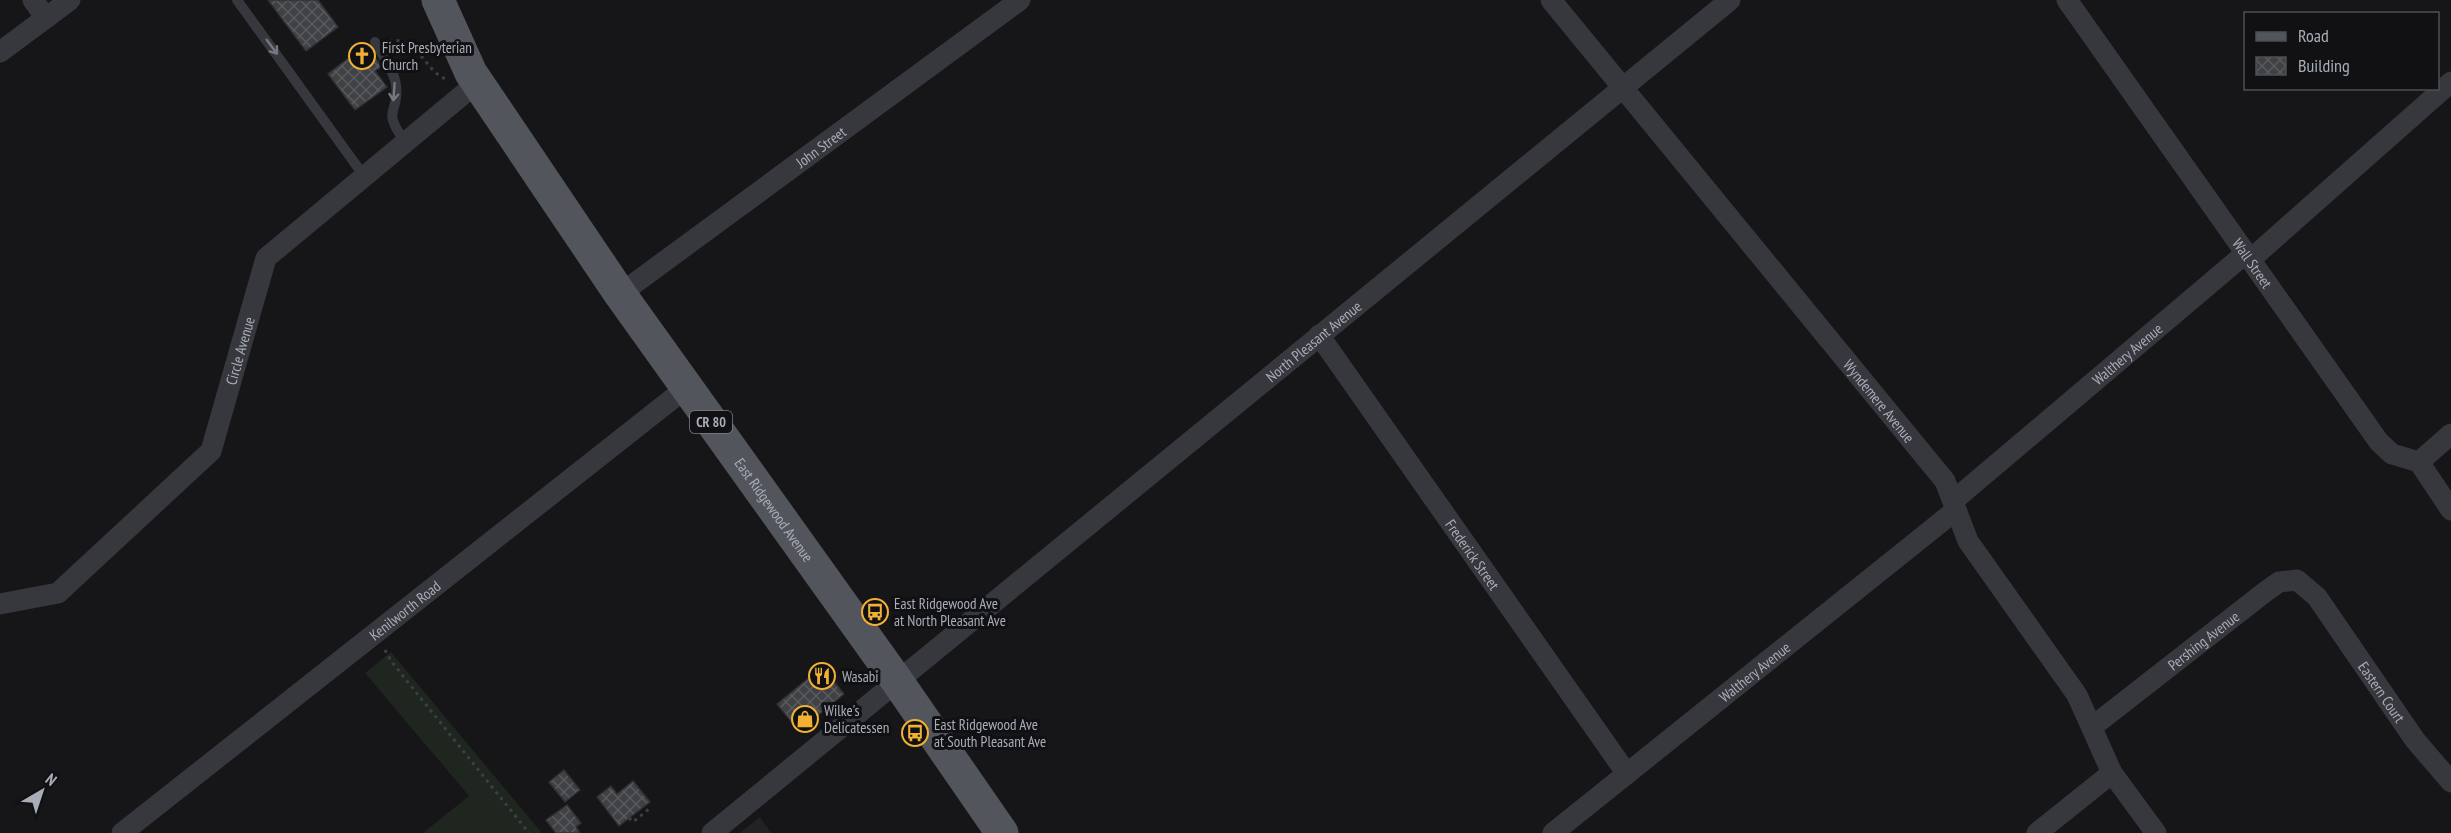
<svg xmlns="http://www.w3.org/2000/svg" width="2451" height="833" font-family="'PT Sans Narrow',sans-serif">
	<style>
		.built { fill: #222225 }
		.pitch { fill: #1e261f }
		.building { fill: url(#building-cross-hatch); stroke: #303034; stroke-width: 1.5 }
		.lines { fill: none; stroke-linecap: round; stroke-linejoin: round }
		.path { stroke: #3d3f44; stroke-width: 3; stroke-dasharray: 3 4.5; stroke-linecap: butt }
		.service { stroke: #37383d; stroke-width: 10 }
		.minor { stroke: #37383d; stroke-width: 21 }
		.primary { stroke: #53555c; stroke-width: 33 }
		.oneway { stroke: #757881 }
		.labels { text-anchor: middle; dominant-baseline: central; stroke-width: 6; stroke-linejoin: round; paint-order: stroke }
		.shield { fill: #111113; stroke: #7b7e86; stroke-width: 1.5 }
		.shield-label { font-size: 14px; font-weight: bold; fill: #a8adb8 }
		.poi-label { font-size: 15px; fill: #a8adb8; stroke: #111113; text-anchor: start }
		.street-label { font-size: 15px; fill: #a8adb8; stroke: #111113 }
	</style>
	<defs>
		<pattern id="building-cross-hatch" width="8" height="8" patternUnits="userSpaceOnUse" patternTransform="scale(1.5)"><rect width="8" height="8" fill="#404145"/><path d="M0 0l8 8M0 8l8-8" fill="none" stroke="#595a5e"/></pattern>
	</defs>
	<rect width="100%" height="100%" fill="#161618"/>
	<path class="built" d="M760 817 771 833H740Z"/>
	<path class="pitch" d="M391 652 542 833H423L469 796 365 673Z"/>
	<g class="building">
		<path d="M268 0H318L338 27 306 51Z"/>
		<path d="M363 47 378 61 381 67 375 71 387 87 355 110 328 74Z"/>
		<path d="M822 667 844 694 799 731 777 704Z"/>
		<path d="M564 770 580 790 565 802 549 782Z"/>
		<path d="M633 781 650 802 619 826 597 797 611 786 617 794Z"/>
		<path d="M567 805 581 823 576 827 580 833H556L546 820Z"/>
	</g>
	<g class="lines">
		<g class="path">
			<path d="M389 41C419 36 423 70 446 79"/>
			<path d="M385 650 391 661 529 833"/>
			<path d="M629 818 633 822 649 809"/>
		</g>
		<g class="service">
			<path d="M237 0 364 176"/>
			<path d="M375 42C382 55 394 70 396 85 400 115 380 107 405 142"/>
		</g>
		<g class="minor">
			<path d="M33 0 46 18"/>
			<path id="s1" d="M1551 0 1945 481 1968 541 2077 695 2112 773 2156 833"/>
			<path id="s2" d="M2067 0 2379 442 2392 454 2419 462 2451 510"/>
			<path d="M0 52 70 0"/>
			<path d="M2251 259 2451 82"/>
			<path id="s3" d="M620 294 1020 0"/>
			<path id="s4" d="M1319 335 1627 774"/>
			<path d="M2419 462 2451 434"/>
			<path id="s5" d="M1953 501 2246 253"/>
			<path id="s6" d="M0 604 58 593 211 451 266 258 478 82"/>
			<path id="s7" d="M2092 727 2265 592 2279 582 2297 580 2317 597 2415 740 2451 782"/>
			<path id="s8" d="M122 833 686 388"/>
			<path id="s9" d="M712 833 1730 0"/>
			<path id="s10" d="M1553 833 1956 510"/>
			<path d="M2037 833 2112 773"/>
		</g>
		<path class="primary" id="s11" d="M438 0 471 73 620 294 897 681 1002 833"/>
	</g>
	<defs><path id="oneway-shaft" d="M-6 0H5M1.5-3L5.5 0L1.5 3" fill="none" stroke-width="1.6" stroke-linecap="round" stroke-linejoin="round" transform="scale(1.5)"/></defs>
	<g class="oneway">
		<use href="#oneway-shaft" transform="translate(272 47) rotate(54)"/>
		<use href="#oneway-shaft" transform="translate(394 92) rotate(94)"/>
	</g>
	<defs>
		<symbol id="church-ring" viewBox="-11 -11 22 22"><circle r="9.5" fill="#111113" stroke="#f2b134" stroke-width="1.5"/><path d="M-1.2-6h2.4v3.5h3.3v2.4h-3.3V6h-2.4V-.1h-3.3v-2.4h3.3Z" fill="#f2b134"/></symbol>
		<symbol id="bus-ring" viewBox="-11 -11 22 22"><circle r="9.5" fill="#111113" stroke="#f2b134" stroke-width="1.5"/><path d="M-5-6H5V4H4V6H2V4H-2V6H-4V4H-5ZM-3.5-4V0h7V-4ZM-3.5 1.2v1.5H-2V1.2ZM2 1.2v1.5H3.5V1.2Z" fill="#f2b134"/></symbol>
		<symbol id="restaurant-ring" viewBox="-11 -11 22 22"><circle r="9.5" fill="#111113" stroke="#f2b134" stroke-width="1.5"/><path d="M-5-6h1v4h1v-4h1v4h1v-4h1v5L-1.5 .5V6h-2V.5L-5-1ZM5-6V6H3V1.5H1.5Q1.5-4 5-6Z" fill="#f2b134"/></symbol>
		<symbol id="shop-ring" viewBox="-11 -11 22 22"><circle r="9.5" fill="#111113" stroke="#f2b134" stroke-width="1.5"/><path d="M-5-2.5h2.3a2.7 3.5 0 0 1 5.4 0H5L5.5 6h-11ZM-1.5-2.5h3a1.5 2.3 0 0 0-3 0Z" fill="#f2b134"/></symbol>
	</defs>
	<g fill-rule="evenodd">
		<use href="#church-ring" x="347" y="41" width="30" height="30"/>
		<use href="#bus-ring" x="860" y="597" width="30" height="30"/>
		<use href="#restaurant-ring" x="807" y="661" width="30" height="30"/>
		<use href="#shop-ring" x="790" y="704" width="30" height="30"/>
		<use href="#bus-ring" x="900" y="718" width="30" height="30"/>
	</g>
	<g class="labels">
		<rect class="shield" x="690" y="411" width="42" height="22" rx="4.5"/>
		<g class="shield-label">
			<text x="711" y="422">CR 80</text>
		</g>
		<g class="poi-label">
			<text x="382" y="47">First Presbyterian<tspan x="382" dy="17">Church</tspan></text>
			<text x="894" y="603">East Ridgewood Ave<tspan x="894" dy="17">at North Pleasant Ave</tspan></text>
			<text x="842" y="676">Wasabi</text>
			<text x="824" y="710">Wilke's<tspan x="824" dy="17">Delicatessen</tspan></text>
			<text x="934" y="724">East Ridgewood Ave<tspan x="934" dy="17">at South Pleasant Ave</tspan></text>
		</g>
		<g class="street-label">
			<text stroke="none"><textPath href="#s3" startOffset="249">John Street</textPath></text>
			<text stroke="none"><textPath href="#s2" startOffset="322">Wall Street</textPath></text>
			<text stroke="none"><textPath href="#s9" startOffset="777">North Pleasant Avenue</textPath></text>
			<text stroke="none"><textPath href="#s6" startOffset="372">Circle Avenue</textPath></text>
			<text stroke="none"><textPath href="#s5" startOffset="228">Walthery Avenue</textPath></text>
			<text stroke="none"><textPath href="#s1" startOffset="518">Wyndemere Avenue</textPath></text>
			<text stroke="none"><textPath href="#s11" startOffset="612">East Ridgewood Avenue</textPath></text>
			<text stroke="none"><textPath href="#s4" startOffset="268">Frederick Street</textPath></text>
			<text stroke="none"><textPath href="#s8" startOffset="360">Kenilworth Road</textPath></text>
			<text stroke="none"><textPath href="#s7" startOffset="141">Pershing Avenue</textPath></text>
			<text stroke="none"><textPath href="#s10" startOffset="258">Walthery Avenue</textPath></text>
			<text stroke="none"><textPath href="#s7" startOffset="396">Eastern Court</textPath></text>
		</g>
	</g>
	<rect x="2244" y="12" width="195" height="78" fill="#111113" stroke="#4d4f55" stroke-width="1.5"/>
	<rect x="2256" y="32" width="30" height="9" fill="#53555c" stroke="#4d4f55" stroke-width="1.5"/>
	<text x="2298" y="42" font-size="18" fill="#a8adb8">Road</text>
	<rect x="2256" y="57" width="30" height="18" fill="url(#building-cross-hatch)" stroke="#4d4f55" stroke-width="1.5"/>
	<text x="2298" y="72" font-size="18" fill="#a8adb8">Building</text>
	<g transform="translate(42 791) rotate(39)" stroke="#111113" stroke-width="4.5" paint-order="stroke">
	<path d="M0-4.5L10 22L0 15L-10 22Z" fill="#a8adb8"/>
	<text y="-9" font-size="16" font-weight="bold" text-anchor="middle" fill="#a8adb8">N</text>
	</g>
</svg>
